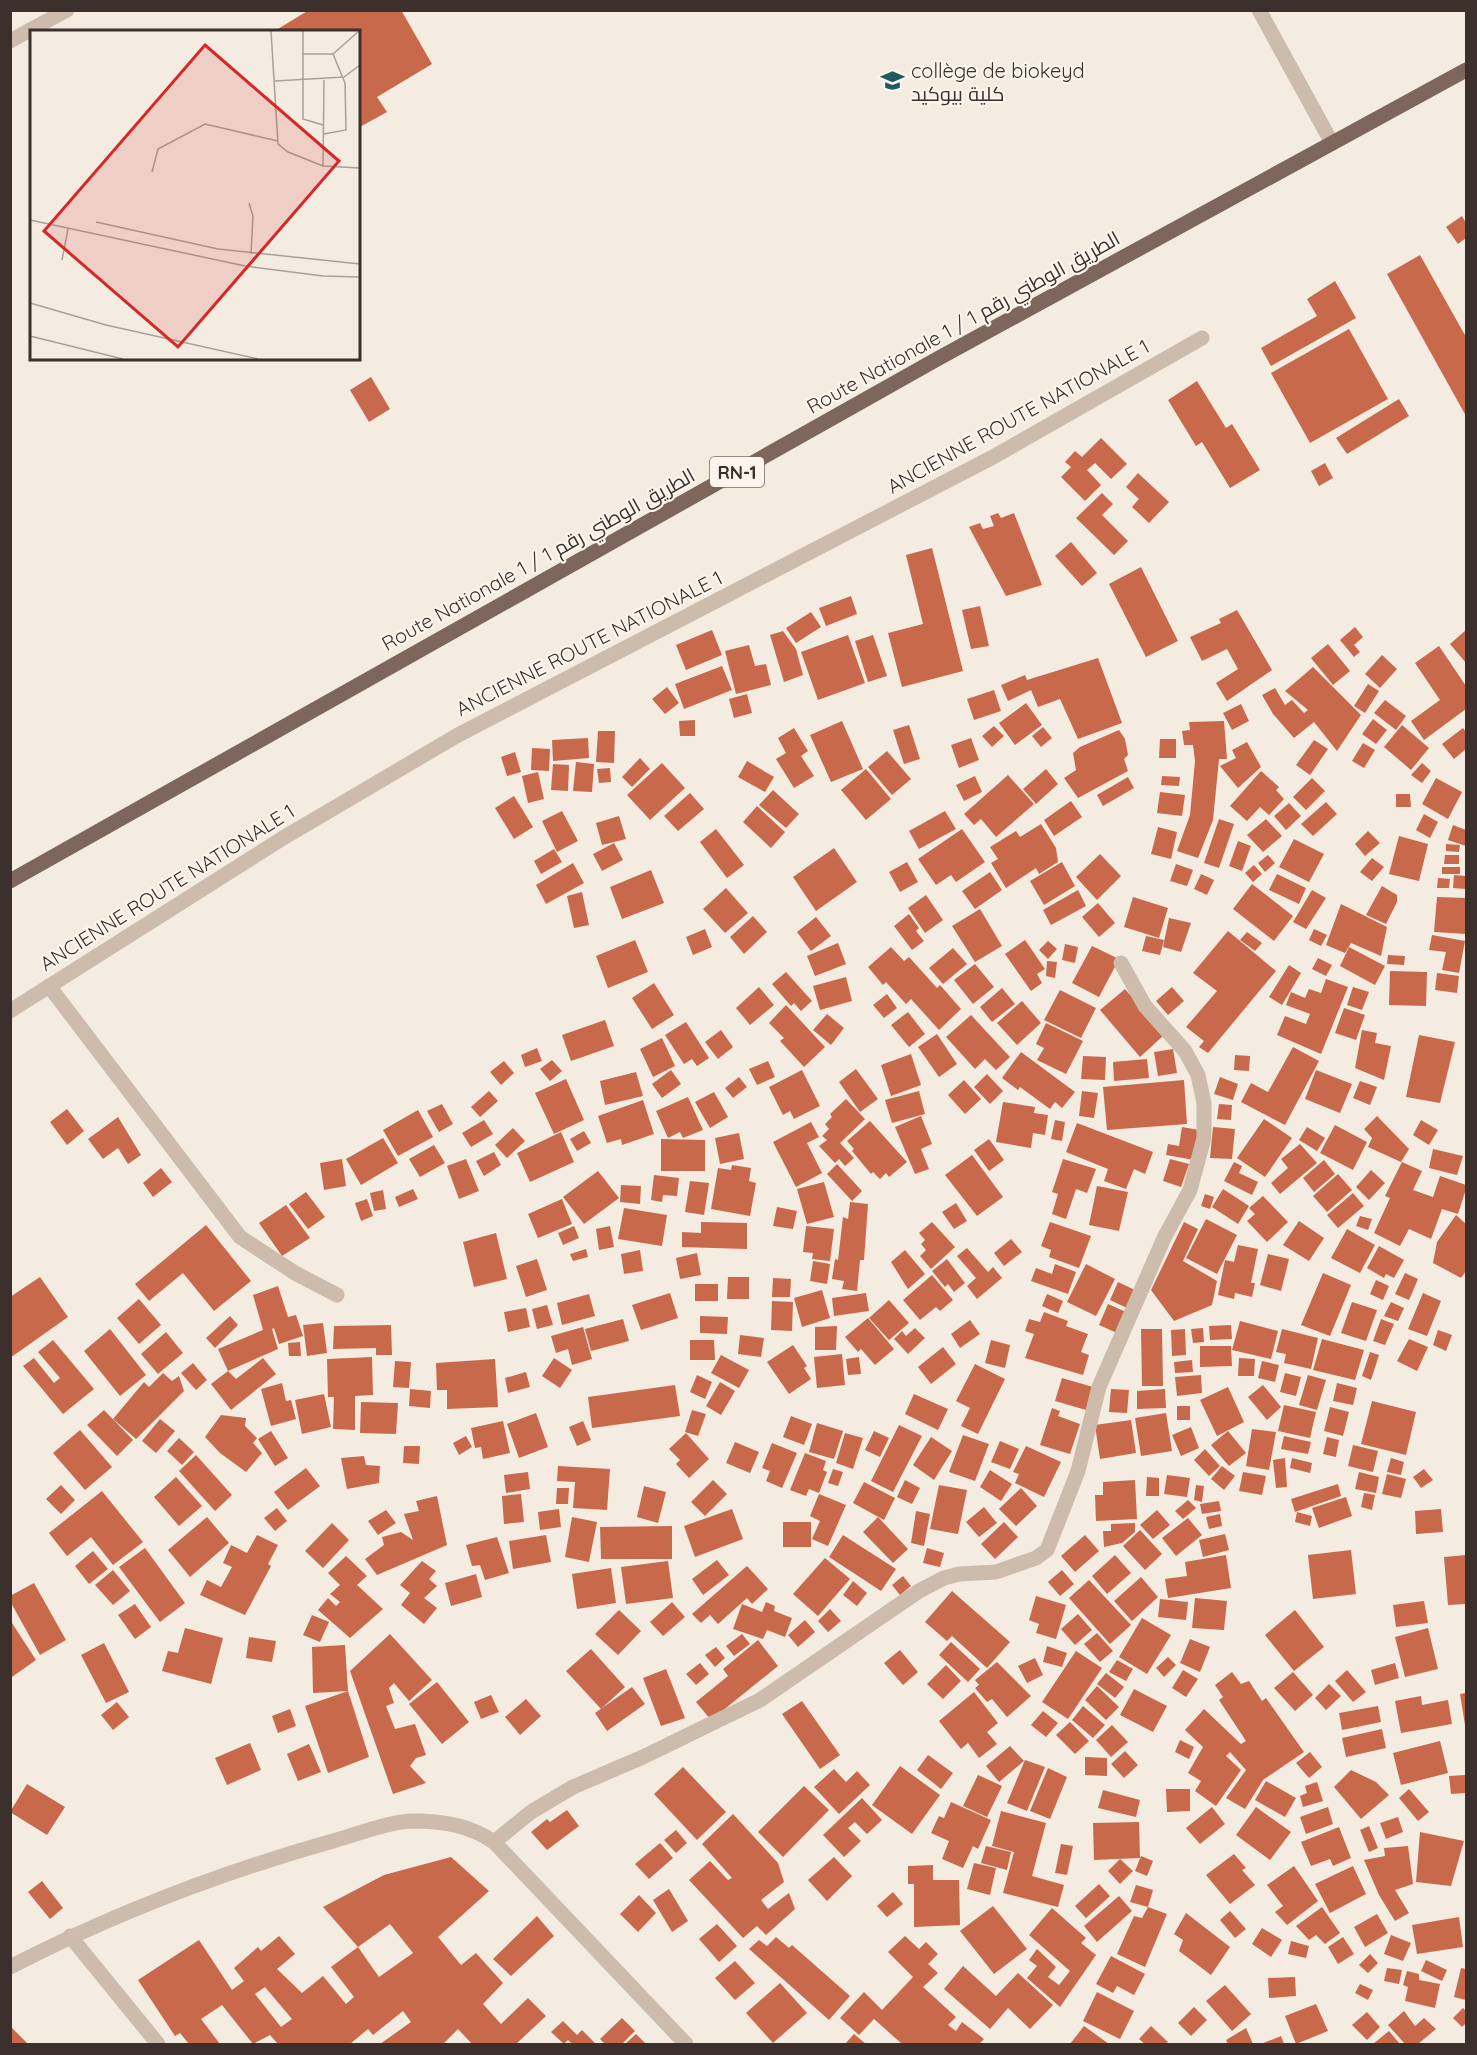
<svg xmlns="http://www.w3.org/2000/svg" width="1477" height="2055" font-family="Quicksand,Cairo,sans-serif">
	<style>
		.building { fill: #c8694b; fill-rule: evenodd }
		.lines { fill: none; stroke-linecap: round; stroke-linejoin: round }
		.minor { stroke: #cdbbac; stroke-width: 15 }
		.major { stroke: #7d675c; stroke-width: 15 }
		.labels { text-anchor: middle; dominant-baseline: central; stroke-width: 4.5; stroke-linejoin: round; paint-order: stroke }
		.shield { fill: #fbf5ee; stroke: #756b66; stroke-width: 1.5 }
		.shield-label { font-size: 18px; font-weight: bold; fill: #3b302b }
		.poi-label { font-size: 20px; fill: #3b302b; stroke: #fbf5ee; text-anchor: start }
		.street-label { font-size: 20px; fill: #3b302b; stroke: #fbf5ee }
		.inset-road { fill: none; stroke: #aaa098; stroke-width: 1.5 }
		.view { fill: #d62828; fill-opacity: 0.15; stroke: #d62828; stroke-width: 3 }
		.inset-edge { fill: none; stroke: #3b302b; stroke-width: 3 }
	</style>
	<rect width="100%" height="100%" fill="#f4ebe1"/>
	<g class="building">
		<path d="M309 10H401L432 64 377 97 387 112 358 128V32H273Z"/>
		<path d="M1462 216 1466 223V238L1458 244 1446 227Z"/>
		<path d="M1420 255 1466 337V416L1387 274Z"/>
		<path d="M1335 281 1356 318 1271 366 1261 348 1317 316 1307 299Z"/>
		<path d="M1349 329 1388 399 1310 443 1271 373Z"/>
		<path d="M371 377 390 409 369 422 350 390Z"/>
		<path d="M1197 381 1226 428 1232 424 1260 470 1230 488 1202 442 1196 446 1168 400Z"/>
		<path d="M1399 399 1409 416 1347 454 1336 438Z"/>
		<path d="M1101 438 1127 464 1111 479 1095 463 1087 470 1101 485 1085 501 1061 477 1071 467 1065 462 1075 451 1082 457Z"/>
		<path d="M1325 463 1333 478 1319 486 1311 471Z"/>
		<path d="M1138 473 1169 502 1149 523 1132 507 1139 499 1126 487Z"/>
		<path d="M1102 493 1113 504 1102 515 1128 541 1114 555 1076 518Z"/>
		<path d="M998 513 1001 518 1014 513 1042 585 1006 596 969 527 980 523 983 529 994 526 990 516Z"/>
		<path d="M1071 542 1097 573 1082 586 1055 556Z"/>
		<path d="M932 548 963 671 902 687 888 633 923 624 906 555Z"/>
		<path d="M1141 567 1178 641 1146 657 1109 584Z"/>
		<path d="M851 596 857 614 826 626 819 608Z"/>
		<path d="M980 606 989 646 971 649 962 610Z"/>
		<path d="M1237 610 1272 670 1227 701 1216 683 1238 669 1227 649 1202 661 1190 637 1221 623 1219 619Z"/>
		<path d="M811 612 821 627 796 643 786 628Z"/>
		<path d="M1355 627 1363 637 1354 645 1360 652 1354 657 1340 640Z"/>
		<path d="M712 630 722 655 686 670 676 645Z"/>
		<path d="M1466 630V663L1450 644Z"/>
		<path d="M783 631 796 649 803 675 784 682 770 635Z"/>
		<path d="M848 635 865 683 818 700 801 652Z"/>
		<path d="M873 635 887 676 868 682 855 641Z"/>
		<path d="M1328 644 1350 671 1333 685 1311 658Z"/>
		<path d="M749 645 755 666 766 664 771 685 736 694 725 651Z"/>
		<path d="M1439 646 1466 686V709L1424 740 1411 721 1440 700 1415 663Z"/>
		<path d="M1382 655 1397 669 1380 688 1365 674Z"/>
		<path d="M1098 658 1122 723 1078 739 1060 699 1038 707 1031 690 1008 701 1001 685 1025 675 1027 680Z"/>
		<path d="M722 666 732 690 684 709 675 684Z"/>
		<path d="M1313 667 1361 715 1337 751 1314 722 1294 738 1273 714 1262 695 1275 688 1285 705 1292 700 1304 713 1308 710 1285 691Z"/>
		<path d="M1368 684 1379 691 1365 713 1354 706Z"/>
		<path d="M667 687 679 703 665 714 652 699Z"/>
		<path d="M994 690 1001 711 974 720 967 699Z"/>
		<path d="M747 694 752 713 734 718 729 699Z"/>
		<path d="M1385 700 1406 716 1396 730 1374 713Z"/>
		<path d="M1026 703 1042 725 1015 745 999 723Z"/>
		<path d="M1241 704 1249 721 1232 730 1223 713Z"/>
		<path d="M1373 719 1387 730 1376 744 1362 734Z"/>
		<path d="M695 720V736H680L679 721Z"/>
		<path d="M842 721 863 769 831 782 810 735Z"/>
		<path d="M1224 721 1227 759H1219L1213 820 1198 858 1177 851 1190 815 1195 761 1193 745H1184L1182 731 1190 730 1189 722Z"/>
		<path d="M909 725 920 759 904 764 893 730Z"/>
		<path d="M1402 725 1429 748 1411 770 1384 747Z"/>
		<path d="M994 726 1004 736 992 747 982 736Z"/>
		<path d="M1043 727 1052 738 1041 747 1032 736Z"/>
		<path d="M794 728 808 751 801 756 814 776 794 788 776 759 786 753 778 738Z"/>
		<path d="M1463 728 1466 732V749L1454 759 1442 744Z"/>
		<path d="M1119 730 1125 739 1128 755 1124 759 1128 771 1078 798 1064 778 1076 770 1073 753 1080 747Z"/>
		<path d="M598 731H615L614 763 596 762Z"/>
		<path d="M588 738 589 758 553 761 552 740Z"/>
		<path d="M971 738 979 760 959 768 951 745Z"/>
		<path d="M1160 739H1176V758H1159Z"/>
		<path d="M1314 740 1328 749 1310 775 1296 765Z"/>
		<path d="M1247 742 1261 767 1238 788 1220 766 1236 758 1232 750Z"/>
		<path d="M1363 743 1375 750 1364 768 1352 761Z"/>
		<path d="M532 748 550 749 549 771 531 770Z"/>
		<path d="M887 751 911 779 892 795 868 767Z"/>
		<path d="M515 752 521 772 507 776 501 757Z"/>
		<path d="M640 758 650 769 632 787 622 777Z"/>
		<path d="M747 761 774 777 765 792 738 777Z"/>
		<path d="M576 762 594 764 592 792 573 791Z"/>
		<path d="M662 763 685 788 650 820 627 795Z"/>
		<path d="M1422 763 1431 771 1422 783 1411 775Z"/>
		<path d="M553 764 569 765 568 791 551 790Z"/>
		<path d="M610 768 611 782 599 783 597 769Z"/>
		<path d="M866 769 891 799 866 820 841 790Z"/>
		<path d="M1046 769 1058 784 1036 804 1023 789Z"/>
		<path d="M1261 771 1279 787 1276 790 1284 799 1269 815 1260 807 1247 821 1230 806Z"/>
		<path d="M538 772 544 799 528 803 522 776Z"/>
		<path d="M1008 775 1034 804 996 837 981 819 974 825 964 814Z"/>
		<path d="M975 776 982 792 964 801 956 785Z"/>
		<path d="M1162 776 1180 777 1179 786 1161 785Z"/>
		<path d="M1128 777 1134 788 1103 806 1097 795Z"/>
		<path d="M1312 778 1325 791 1306 810 1293 797Z"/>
		<path d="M1436 778 1462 792 1448 819 1422 804Z"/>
		<path d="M773 790 799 814 786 828 759 805Z"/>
		<path d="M1160 792 1185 795 1182 816 1157 813Z"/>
		<path d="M690 793 704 809 678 831 664 816Z"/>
		<path d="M1396 794H1410L1411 807H1396Z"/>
		<path d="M514 796 533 827 514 839 495 808Z"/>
		<path d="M1071 801 1082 817 1054 836 1044 820Z"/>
		<path d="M1326 802 1337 814 1313 836 1301 824Z"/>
		<path d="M1289 803 1301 816 1286 830 1274 816Z"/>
		<path d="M757 806 785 832 771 848 743 822Z"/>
		<path d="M562 811 578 841 557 852 542 821Z"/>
		<path d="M945 811 956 829 919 849 909 831Z"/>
		<path d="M1424 814 1438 822 1430 838 1416 830Z"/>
		<path d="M619 816 626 839 602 845 596 823Z"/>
		<path d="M1219 819 1234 824 1219 868 1204 863Z"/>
		<path d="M1266 819 1282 836 1263 852 1247 835Z"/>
		<path d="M1041 824 1056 848 1058 862 1039 874 1036 868 1006 888 991 863 998 859 990 847 1016 831 1020 837Z"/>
		<path d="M1453 825 1466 830V846L1448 840Z"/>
		<path d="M1158 827 1177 832 1171 859 1151 854Z"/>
		<path d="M716 829 744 865 727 878 700 842Z"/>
		<path d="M962 829 985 862 956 882 951 875 936 885 918 859Z"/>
		<path d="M1368 831 1380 843 1365 856 1355 844Z"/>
		<path d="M1399 836 1428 844 1419 881 1389 874Z"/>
		<path d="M1294 839 1324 854 1309 882 1279 867Z"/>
		<path d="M1238 841 1251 846 1242 871 1229 866Z"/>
		<path d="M614 843 623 860 602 871 593 854Z"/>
		<path d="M1446 844 1460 845 1459 852 1446 851Z"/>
		<path d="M834 848 857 882 816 911 793 877Z"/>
		<path d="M554 849 562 862 541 874 534 861Z"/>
		<path d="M1100 854 1121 876 1097 900 1076 877Z"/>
		<path d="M1268 855 1275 863 1265 872 1258 863Z"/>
		<path d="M1445 855H1459V864H1444Z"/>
		<path d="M1372 858 1384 867 1372 881 1360 872Z"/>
		<path d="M907 862 918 882 900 892 889 872Z"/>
		<path d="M1062 862 1075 886 1044 905 1030 881Z"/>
		<path d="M573 863 584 883 546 904 536 885Z"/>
		<path d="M1176 864 1193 870 1187 886 1170 881Z"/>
		<path d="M1254 865 1262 874 1253 882 1245 873Z"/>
		<rect x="1442" y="867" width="18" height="7"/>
		<path d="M651 870 664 903 622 919 610 887Z"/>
		<path d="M990 872 1002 890 975 909 962 891Z"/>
		<path d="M1201 874 1214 880 1207 895 1194 889Z"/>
		<path d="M1277 874 1306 888 1299 904 1269 890Z"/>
		<path d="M1454 875 1466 876V889L1453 888Z"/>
		<path d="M1438 878 1450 879 1449 888H1437Z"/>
		<path d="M1252 884 1293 916 1274 941 1233 909Z"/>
		<path d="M1382 886 1397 895V902L1386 924 1366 915Z"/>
		<path d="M726 888 748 913 725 933 703 909Z"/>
		<path d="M1078 890 1086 906 1051 925 1043 910Z"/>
		<path d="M1312 890 1326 898 1306 929 1293 922Z"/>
		<path d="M582 892 589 925 574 928 567 896Z"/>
		<path d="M926 895 943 920 925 933 908 908Z"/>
		<path d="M1133 897 1168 908 1159 938 1124 927Z"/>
		<path d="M1437 897 1466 898V934L1434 932Z"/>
		<path d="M1098 903 1115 923 1099 937 1082 917Z"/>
		<path d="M1341 904 1387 927 1381 956 1351 943 1345 953 1326 945Z"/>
		<path d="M980 909 1002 946 975 962 952 926Z"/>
		<path d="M909 914 919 928 916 931 924 941 912 950 894 926Z"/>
		<path d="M753 916 767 932 744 954 730 937Z"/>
		<path d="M816 917 831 936 811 951 797 932Z"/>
		<path d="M1169 918 1191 923 1181 952 1163 947Z"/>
		<path d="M705 929 712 947 693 955 686 937Z"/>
		<path d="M1314 929 1327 935 1321 946 1309 940Z"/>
		<path d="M1228 931 1276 971 1208 1053 1199 1047 1204 1041 1186 1027 1217 991 1193 973Z"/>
		<path d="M1247 932 1262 943 1255 951 1240 940Z"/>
		<path d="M1432 935 1465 941 1459 973 1442 970 1446 952 1429 950Z"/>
		<path d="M1146 936 1164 940 1160 955 1142 951Z"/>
		<path d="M635 940 648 972 608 988 596 956Z"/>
		<path d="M1025 940 1045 969 1037 974 1042 983 1031 991 1005 954Z"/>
		<path d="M1048 941 1057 949 1048 959 1039 950Z"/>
		<path d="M838 943 846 964 815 976 807 956Z"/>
		<path d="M1065 944 1078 947 1075 963 1062 960Z"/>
		<path d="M1092 946 1119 959 1099 997 1072 983Z"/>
		<path d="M891 947 904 961 909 957 937 988 940 985 961 1009 939 1030 911 999 906 1004 886 982 883 985 868 967Z"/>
		<path d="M1349 947 1385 966 1375 985 1340 966Z"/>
		<path d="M953 948 967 964 943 984 929 968Z"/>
		<path d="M1388 955 1405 956 1404 965 1387 964Z"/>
		<path d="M1318 958 1332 965 1326 976 1312 969Z"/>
		<path d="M1047 961 1057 962 1055 978 1046 976Z"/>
		<path d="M975 964 994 987 973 1004 954 980Z"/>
		<path d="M1289 965 1301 973 1282 1005 1269 997Z"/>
		<path d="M1390 971 1427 972 1426 1006 1389 1005Z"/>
		<path d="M786 972 812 1001 801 1011 794 1003 791 1006 772 984Z"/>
		<path d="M1437 973 1459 976 1457 993 1435 990Z"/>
		<path d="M846 977 852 1001 820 1010 813 986Z"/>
		<path d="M1326 979 1348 987 1321 1054 1277 1035 1285 1016 1306 1024 1310 1014 1286 1005 1291 992 1305 998 1309 989 1321 993Z"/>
		<path d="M654 983 674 1015 652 1029 632 998Z"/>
		<path d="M759 987 774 1005 750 1025 736 1008Z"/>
		<path d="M1172 987 1184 1001 1168 1015 1156 1001Z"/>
		<path d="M1353 987 1369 992 1362 1010 1347 1005Z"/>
		<path d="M1002 988 1015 1004 992 1022 980 1007Z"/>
		<path d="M1125 989 1164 1035 1140 1057 1100 1010Z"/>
		<path d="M1060 990 1096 1008 1081 1038 1044 1020Z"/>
		<path d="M887 994 897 1008 884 1018 873 1005Z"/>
		<path d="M1022 1001 1041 1023 1017 1045 997 1023Z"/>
		<path d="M786 1005 825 1047 804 1067 780 1041 784 1038 769 1023Z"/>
		<path d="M1344 1008 1365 1015 1356 1040 1335 1033Z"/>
		<path d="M908 1012 925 1034 909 1047 891 1025Z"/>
		<path d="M827 1014 844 1028 831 1045 813 1030Z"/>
		<path d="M971 1015 1010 1057 996 1070 985 1059 975 1069 946 1037Z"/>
		<path d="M605 1020 614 1046 571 1061 562 1035Z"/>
		<path d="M686 1022 709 1058 697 1066 692 1059 684 1064 665 1035Z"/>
		<path d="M1046 1023 1083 1041 1066 1074 1037 1060 1044 1048 1036 1044Z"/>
		<path d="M721 1030 733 1047 718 1059 705 1042Z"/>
		<path d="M1362 1030 1377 1033 1375 1043 1391 1046 1384 1080 1355 1068Z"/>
		<path d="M937 1034 957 1064 939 1077 918 1047Z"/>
		<path d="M1419 1035 1455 1042 1440 1103 1406 1097Z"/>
		<path d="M662 1038 675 1066 653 1077 640 1049Z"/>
		<path d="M1293 1047 1319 1061 1285 1125 1241 1102 1251 1083 1268 1092Z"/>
		<path d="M537 1048 542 1061 525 1067 521 1055Z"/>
		<path d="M1173 1049 1177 1073 1158 1076 1154 1052Z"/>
		<path d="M1021 1052 1075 1092 1062 1108 1055 1102 1050 1109 1020 1087 1018 1090 1002 1078Z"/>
		<path d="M911 1054 921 1085 891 1096 881 1065Z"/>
		<path d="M1235 1055 1250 1056 1249 1071 1234 1070Z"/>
		<path d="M1083 1056 1106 1057 1105 1080 1081 1079Z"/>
		<path d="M1147 1059 1149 1078 1114 1081 1113 1062Z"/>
		<path d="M552 1060 562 1071 550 1081 540 1069Z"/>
		<path d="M504 1061 514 1073 501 1085 490 1072Z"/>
		<path d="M768 1061 775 1077 757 1085 749 1069Z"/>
		<path d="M856 1069 878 1099 860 1112 839 1082Z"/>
		<path d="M671 1070 681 1084 662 1098 652 1084Z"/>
		<path d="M802 1070 820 1106 794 1119 790 1111 783 1115 769 1087Z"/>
		<path d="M1316 1070 1352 1084 1340 1113 1305 1099Z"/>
		<path d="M636 1072 643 1096 605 1105 600 1081Z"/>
		<path d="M987 1074 1003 1091 990 1104 974 1087Z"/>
		<path d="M739 1077 747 1087 733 1098 725 1088Z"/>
		<path d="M1220 1077 1238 1084 1233 1100 1214 1094Z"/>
		<path d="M566 1079 584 1120 554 1134 535 1093Z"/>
		<path d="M964 1080 981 1099 965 1114 948 1095Z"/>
		<path d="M1184 1080 1187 1124 1107 1130 1103 1087Z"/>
		<path d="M1360 1081 1377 1087 1370 1105 1353 1098Z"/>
		<path d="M489 1091 498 1101 480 1117 471 1107Z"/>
		<path d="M919 1091 925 1114 892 1123 885 1100Z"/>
		<path d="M1082 1091 1098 1093 1094 1118 1079 1116Z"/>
		<path d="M714 1092 728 1117 710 1128 695 1102Z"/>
		<path d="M688 1097 703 1130 683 1138 680 1132 668 1138 656 1111Z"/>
		<path d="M846 1099 865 1119 840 1143 854 1158 845 1166 839 1159 835 1163 819 1146 827 1140 822 1136 829 1129 825 1124 832 1117 830 1114Z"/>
		<path d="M643 1100 654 1134 622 1145 621 1139 607 1143 598 1116Z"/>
		<path d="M1003 1102 1035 1107 1034 1113 1048 1115 1045 1135 1033 1133 1031 1148 996 1142Z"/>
		<path d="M442 1104 453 1124 439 1132 427 1111Z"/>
		<path d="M1219 1104 1232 1105 1231 1120 1217 1119Z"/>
		<path d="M67 1109 84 1131 67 1145 50 1122Z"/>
		<path d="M418 1110 433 1137 398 1156 383 1130Z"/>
		<path d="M921 1116 932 1144 921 1149 929 1169 915 1174 895 1127Z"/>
		<path d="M1377 1116 1409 1149 1401 1162 1368 1147 1372 1138 1364 1129Z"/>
		<path d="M118 1117 141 1155 128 1164 118 1148 103 1159 88 1139Z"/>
		<path d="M1264 1119 1292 1138 1265 1177 1237 1158Z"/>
		<path d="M484 1120 493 1134 471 1147 462 1133Z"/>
		<path d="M1055 1120 1065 1122 1062 1141 1051 1139Z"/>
		<path d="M1421 1120 1438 1130 1429 1145 1413 1135Z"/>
		<path d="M870 1121 907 1162 889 1177 886 1173 880 1179 873 1172 871 1174 852 1151 854 1149 847 1141Z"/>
		<path d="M811 1122 819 1137 807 1143 822 1173 796 1187 773 1142Z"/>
		<path d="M1077 1123 1153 1152 1145 1174 1134 1169 1126 1189 1104 1181 1108 1169 1066 1152Z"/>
		<path d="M1335 1125 1367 1142 1353 1170 1320 1153Z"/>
		<path d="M1182 1127 1199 1130 1194 1160 1166 1155 1168 1144 1179 1146Z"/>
		<path d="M1213 1127 1235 1129 1232 1159 1210 1158Z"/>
		<path d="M1307 1127 1325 1138 1317 1151 1299 1140Z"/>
		<path d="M513 1128 525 1141 507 1158 495 1145Z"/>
		<path d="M584 1131 591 1143 577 1151 570 1139Z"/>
		<path d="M561 1132 574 1162 530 1182 517 1153Z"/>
		<path d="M739 1133 744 1159 720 1164 715 1138Z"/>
		<path d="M383 1138 398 1163 361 1185 346 1159Z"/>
		<path d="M661 1139 705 1140V1171H661Z"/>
		<path d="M989 1139 1004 1160 989 1171 974 1150Z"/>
		<path d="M1300 1144 1317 1163 1280 1194 1271 1183 1288 1168 1281 1159Z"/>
		<path d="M434 1145 445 1163 420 1177 409 1159Z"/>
		<path d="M1433 1149 1463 1156 1457 1175 1429 1168Z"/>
		<path d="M494 1152 501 1165 484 1176 476 1161Z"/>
		<path d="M972 1155 1003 1197 977 1216 945 1175Z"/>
		<path d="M342 1159 346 1186 324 1190 320 1163Z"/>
		<path d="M466 1159 479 1191 459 1199 447 1166Z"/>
		<path d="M1063 1159 1096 1169 1087 1193 1076 1189 1066 1219 1052 1214 1058 1194 1052 1192Z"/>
		<path d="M1170 1159 1189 1164 1181 1187 1163 1181Z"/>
		<path d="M1324 1160 1335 1174 1314 1192 1303 1178Z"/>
		<path d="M1234 1162 1242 1166 1239 1173 1258 1182 1252 1195 1224 1181Z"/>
		<path d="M1402 1162 1422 1171 1413 1190 1433 1197 1440 1176 1466 1185V1189L1458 1214 1442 1209 1431 1239 1409 1229 1400 1246 1374 1233 1390 1198 1385 1196Z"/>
		<path d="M837 1164 862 1191 852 1201 827 1174Z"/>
		<path d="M732 1165 751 1168 749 1181 756 1183 750 1216 711 1209 718 1168 731 1170Z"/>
		<path d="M161 1168 172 1182 153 1197 143 1183Z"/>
		<path d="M1371 1170 1385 1183 1369 1200 1356 1187Z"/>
		<path d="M598 1171 619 1198 584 1224 563 1197Z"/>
		<path d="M1338 1174 1352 1190 1327 1212 1313 1196Z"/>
		<path d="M654 1175 679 1178 677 1196 663 1195 662 1202 651 1200Z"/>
		<path d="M690 1181 709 1183 704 1215 685 1212Z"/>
		<path d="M824 1182 834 1217 807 1224 797 1189Z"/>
		<path d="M621 1185 641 1186 640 1204 620 1202Z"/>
		<path d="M1097 1186 1128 1192 1119 1231 1089 1225Z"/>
		<path d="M413 1189 418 1199 399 1207 395 1197Z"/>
		<path d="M1223 1189 1249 1206 1238 1224 1212 1207Z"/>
		<path d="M383 1190 386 1209 374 1211 370 1193Z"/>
		<path d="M306 1192 325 1217 308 1229 289 1204Z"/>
		<path d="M1353 1193 1364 1206 1338 1228 1327 1215Z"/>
		<path d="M1205 1194 1214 1197 1210 1209 1201 1206Z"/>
		<path d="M1263 1196 1288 1222 1267 1242 1247 1221 1255 1214 1249 1208Z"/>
		<path d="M367 1199 373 1216 361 1221 355 1203Z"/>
		<path d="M562 1199 572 1224 538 1238 528 1214Z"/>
		<path d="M850 1202 868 1204 864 1260H860L857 1291 842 1289 844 1281 832 1279 835 1259 838 1260 843 1217 848 1219Z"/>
		<path d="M956 1203 967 1221 954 1229 942 1212Z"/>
		<path d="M286 1205 310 1238 282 1256 259 1223Z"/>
		<path d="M777 1207 797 1211 793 1229 773 1226Z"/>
		<path d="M624 1208 667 1215 662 1246 618 1239Z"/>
		<path d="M1456 1215 1466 1224V1271L1461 1278 1433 1263 1437 1242Z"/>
		<path d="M1360 1216 1372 1219 1368 1230 1356 1226Z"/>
		<path d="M1206 1219 1237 1235 1217 1274 1186 1258Z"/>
		<path d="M1299 1221 1324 1238 1309 1261 1283 1245Z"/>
		<path d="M701 1222 747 1223V1249L682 1247V1232L701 1233Z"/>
		<path d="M932 1222 955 1247 931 1269 920 1256 926 1250 921 1244 925 1240 919 1233Z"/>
		<path d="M1050 1222 1091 1236 1079 1268 1049 1257 1051 1250 1041 1246Z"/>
		<path d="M1184 1222 1198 1229 1183 1261 1217 1281 1212 1305 1174 1321 1151 1290Z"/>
		<path d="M206 1225 251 1281 214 1311 183 1273 149 1301 135 1284Z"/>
		<path d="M574 1226 579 1238 563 1245 558 1233Z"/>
		<path d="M610 1226 614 1247 599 1250 596 1229Z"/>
		<path d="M806 1226 834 1229 830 1261 812 1259 813 1253 803 1252Z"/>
		<path d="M1347 1229 1375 1245 1360 1273 1331 1258Z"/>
		<path d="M496 1233 507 1279 474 1287 463 1242Z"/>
		<path d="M1011 1239 1022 1252 1004 1266 994 1253Z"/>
		<path d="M1238 1245 1258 1249 1251 1283H1255L1252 1297 1235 1293 1234 1299 1218 1295 1225 1260 1234 1262Z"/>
		<path d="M1379 1246 1404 1260 1394 1278 1386 1274 1384 1278 1367 1268Z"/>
		<path d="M967 1248 988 1272 993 1267 1002 1278 977 1299 967 1286 976 1278 957 1256Z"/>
		<path d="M586 1249 588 1257 573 1261 570 1254Z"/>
		<path d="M640 1250 643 1271 624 1274 621 1254Z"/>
		<path d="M905 1250 925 1274 908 1289 891 1262Z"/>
		<path d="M697 1253 701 1275 680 1279 676 1258Z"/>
		<path d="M1268 1254 1289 1259 1281 1291 1260 1285Z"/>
		<path d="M537 1259 547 1290 526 1297 516 1266Z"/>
		<path d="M947 1259 965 1283 954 1292 948 1284 945 1287 932 1271Z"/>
		<path d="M813 1261 830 1264 827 1284 810 1281Z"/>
		<path d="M1055 1264 1076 1272 1068 1294 1031 1281 1036 1268 1052 1274Z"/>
		<path d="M1086 1264 1115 1279 1096 1316 1067 1302Z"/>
		<path d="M1323 1273 1351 1285 1330 1336 1301 1325Z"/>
		<path d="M1405 1273 1418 1279 1409 1300 1395 1294Z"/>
		<path d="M932 1275 953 1300 940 1311 936 1307 920 1320 903 1300Z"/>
		<path d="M40 1277 68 1317 10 1358V1297Z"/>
		<path d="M728 1277H749V1299H727Z"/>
		<path d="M773 1278 791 1279 790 1297H772Z"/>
		<path d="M1376 1280 1389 1286 1383 1300 1370 1294Z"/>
		<path d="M1118 1282 1135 1290 1127 1308 1110 1300Z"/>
		<rect x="695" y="1284" width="23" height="17"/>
		<path d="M278 1286 288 1317 296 1315 303 1336 279 1344 274 1328 272 1329 278 1349 228 1371 218 1349 263 1330 253 1295Z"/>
		<path d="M822 1290 830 1318 802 1327 794 1298Z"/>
		<path d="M670 1293 678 1318 641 1330 632 1305Z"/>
		<path d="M866 1293 869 1311 834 1316 832 1298Z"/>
		<path d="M1423 1293 1441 1301 1427 1336 1408 1329Z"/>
		<path d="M589 1294 595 1316 562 1325 557 1303Z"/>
		<path d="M1047 1294 1063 1301 1058 1313 1042 1306Z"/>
		<path d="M139 1299 161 1325 139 1344 117 1318Z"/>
		<path d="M889 1300 909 1323 889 1340 869 1318Z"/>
		<path d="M772 1301 793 1302 792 1331 771 1330Z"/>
		<path d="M1352 1302 1377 1310 1366 1341 1341 1333Z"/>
		<path d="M1391 1302 1404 1308 1398 1321 1384 1316Z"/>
		<path d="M1108 1304 1126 1312 1117 1333 1099 1325Z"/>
		<path d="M547 1305 553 1325 537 1329 532 1309Z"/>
		<path d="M526 1308 530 1327 508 1332 504 1312Z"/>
		<path d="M1044 1312 1068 1321 1066 1326 1088 1334 1081 1352 1089 1355 1083 1375 1025 1358 1034 1334 1025 1331 1029 1319 1040 1322Z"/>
		<path d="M230 1316 238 1325 215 1348 206 1338Z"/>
		<path d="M700 1316 728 1317 727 1334 700 1333Z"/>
		<path d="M868 1318 894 1349 875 1365 861 1349 858 1352 845 1337Z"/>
		<path d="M623 1319 629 1341 591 1351 585 1329Z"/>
		<path d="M1381 1319 1394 1324 1385 1345 1373 1341Z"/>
		<path d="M970 1320 980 1334 960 1348 951 1334Z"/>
		<path d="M1240 1321 1278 1331 1271 1359 1232 1350Z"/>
		<path d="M323 1323 327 1353 307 1356 303 1325Z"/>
		<path d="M391 1325 392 1355H376V1348L333 1349 334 1326Z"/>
		<path d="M1231 1325 1232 1339 1210 1340 1209 1326Z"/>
		<path d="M837 1326 836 1350H815V1327Z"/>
		<path d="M583 1327 592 1359 572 1365 568 1349 556 1353 551 1336Z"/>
		<path d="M915 1328 925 1338 908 1354 894 1339 902 1331 906 1336Z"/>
		<path d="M1203 1328 1204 1342 1193 1343 1191 1329Z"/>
		<path d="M110 1329 146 1375 120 1396 84 1351Z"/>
		<path d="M1141 1329H1162L1163 1386H1142Z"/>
		<path d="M1185 1329 1186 1355 1172 1356 1171 1330Z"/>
		<path d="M1282 1329 1318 1338 1311 1369 1284 1363 1286 1354 1276 1352Z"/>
		<path d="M1438 1330 1452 1335 1446 1351 1433 1345Z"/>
		<path d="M166 1332 183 1353 158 1374 141 1354Z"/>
		<path d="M740 1335 764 1338 761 1357 738 1354Z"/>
		<path d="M1322 1339 1364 1350 1355 1380 1313 1370Z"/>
		<path d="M1409 1339 1428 1347 1417 1371 1397 1361Z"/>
		<path d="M53 1340 94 1389 63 1414 23 1366 34 1358 54 1383 60 1378 38 1352Z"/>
		<path d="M690 1340H714L715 1360H690Z"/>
		<path d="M991 1340 1010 1345 1005 1368 985 1363Z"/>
		<path d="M300 1342 301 1356H289L288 1343Z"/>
		<path d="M793 1345 807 1366 804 1368 811 1379 789 1394 767 1362Z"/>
		<path d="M1200 1346H1231L1232 1366 1200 1367Z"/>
		<path d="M943 1347 956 1364 931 1384 918 1367Z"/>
		<path d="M1370 1352 1379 1355 1371 1380 1362 1376Z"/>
		<path d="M842 1354 845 1385 817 1388 814 1357Z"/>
		<path d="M721 1355 749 1370 739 1388 711 1373Z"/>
		<path d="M372 1357 373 1395 355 1396V1430L333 1429 334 1397H328L327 1359Z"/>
		<path d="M859 1357 861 1374 848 1375 846 1359Z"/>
		<path d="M263 1358 276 1374 231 1410 211 1384 228 1371 236 1379Z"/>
		<path d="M554 1358 572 1370 560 1388 542 1376Z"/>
		<path d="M1239 1358 1255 1359 1254 1376H1238Z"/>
		<path d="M495 1359 498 1407 447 1409V1390H437L436 1363Z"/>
		<path d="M1192 1360 1193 1372 1175 1373 1174 1362Z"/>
		<path d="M395 1361 411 1362 409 1388 393 1387Z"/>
		<path d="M1262 1361 1279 1365 1275 1382 1258 1378Z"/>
		<path d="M193 1363 207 1380 196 1390 181 1373Z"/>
		<path d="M975 1364 1005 1379 978 1434 961 1426 970 1408 956 1401Z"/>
		<path d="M526 1372 530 1387 508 1393 505 1378Z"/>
		<path d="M163 1373 172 1381 179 1376 184 1391 136 1439 113 1419 144 1382 149 1387Z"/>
		<path d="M1285 1373 1301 1377 1296 1396 1280 1392Z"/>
		<path d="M697 1375 712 1382 705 1399 690 1392Z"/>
		<path d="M1201 1375 1202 1393 1177 1396 1175 1377Z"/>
		<path d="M1308 1375 1326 1380 1317 1410 1299 1405Z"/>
		<path d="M1062 1378 1093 1387 1086 1410 1055 1401Z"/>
		<path d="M720 1382 735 1391 721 1415 706 1406Z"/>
		<path d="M282 1383 286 1401 291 1400 296 1419 271 1426 261 1389Z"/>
		<path d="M1337 1383 1357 1388 1353 1405 1333 1401Z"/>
		<path d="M675 1385 680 1416 592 1428 588 1397Z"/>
		<path d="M1263 1385 1281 1407 1267 1420 1248 1397Z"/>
		<path d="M1228 1387 1244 1422 1217 1436 1200 1400Z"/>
		<path d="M410 1389 431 1391 430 1408 409 1406Z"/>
		<path d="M1111 1389 1129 1390 1127 1413 1109 1412Z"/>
		<path d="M1165 1389 1166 1408 1137 1409V1391Z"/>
		<path d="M324 1394 331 1427 302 1434 295 1400Z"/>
		<path d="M914 1394 948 1409 938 1430 905 1414Z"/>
		<path d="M1372 1401 1416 1412 1406 1455 1361 1444Z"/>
		<path d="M361 1402 398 1403 396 1434 360 1433Z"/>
		<path d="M1284 1405 1316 1412 1310 1438 1278 1431Z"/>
		<rect x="1177" y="1406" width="13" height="14"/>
		<path d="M1330 1407 1349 1412 1343 1436 1324 1431Z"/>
		<path d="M1052 1408 1060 1411 1058 1416 1080 1424 1070 1454 1040 1445Z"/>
		<path d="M104 1410 133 1440 117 1456 87 1425Z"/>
		<path d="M692 1410 706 1414 698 1436 685 1432Z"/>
		<path d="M536 1413 548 1447 519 1458 507 1424Z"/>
		<path d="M1166 1413 1172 1451 1141 1456 1135 1418Z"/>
		<path d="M221 1415 246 1418 245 1426 257 1438 253 1443 262 1453 246 1472 220 1453 205 1437Z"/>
		<path d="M791 1416 812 1424 804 1445 783 1437Z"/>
		<path d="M160 1419 175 1431 156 1453 142 1441Z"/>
		<path d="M1131 1420 1136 1453 1100 1459 1095 1425Z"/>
		<path d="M503 1421 510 1453 483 1459 481 1447 475 1448 471 1428Z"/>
		<path d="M583 1421 591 1440 577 1446 569 1427Z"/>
		<path d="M817 1423 843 1431 834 1459 809 1452Z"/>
		<path d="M899 1425 922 1436 893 1492 871 1481Z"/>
		<path d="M1191 1427 1199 1448 1181 1456 1172 1435Z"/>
		<path d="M1252 1429 1276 1432 1269 1470 1246 1466Z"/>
		<path d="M80 1430 112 1467 85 1490 53 1453Z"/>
		<path d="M271 1431 288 1458 275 1466 258 1439Z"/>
		<path d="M874 1431 889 1438 880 1457 865 1450Z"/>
		<path d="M1228 1431 1246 1453 1229 1466 1211 1445Z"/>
		<path d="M686 1433 709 1459 689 1478 676 1464 680 1460 669 1449Z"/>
		<path d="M845 1433 863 1438 853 1469 836 1463Z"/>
		<path d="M963 1435 989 1444 975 1481 949 1472Z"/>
		<path d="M466 1436 472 1447 459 1455 453 1443Z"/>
		<path d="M1284 1436 1311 1442 1308 1454 1281 1449Z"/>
		<path d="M931 1437 952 1451 934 1480 913 1465Z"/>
		<path d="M1327 1437 1339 1440 1336 1457 1323 1454Z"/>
		<path d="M179 1438 194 1452 182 1465 167 1451Z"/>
		<path d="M1000 1441 1019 1449 1010 1469 991 1462Z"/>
		<path d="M735 1442 759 1452 750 1473 726 1463Z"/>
		<path d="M772 1443 797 1453 782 1488 766 1481 770 1471 762 1468Z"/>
		<path d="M1353 1445 1378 1451 1373 1472 1348 1466Z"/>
		<path d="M404 1446H420L419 1464 403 1463Z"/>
		<path d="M1026 1446 1061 1462 1044 1497 1015 1483 1019 1474 1013 1472Z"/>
		<path d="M1205 1449 1220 1466 1209 1476 1194 1460Z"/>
		<path d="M805 1453 826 1461 823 1470 827 1472 819 1493 809 1489 806 1496 790 1490Z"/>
		<path d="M196 1455 232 1495 215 1511 179 1471Z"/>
		<path d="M364 1456 366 1465 380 1466 379 1483 347 1489 341 1458Z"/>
		<path d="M1285 1458 1287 1487 1276 1488 1273 1460Z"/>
		<path d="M1292 1458 1312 1463 1310 1473 1290 1468Z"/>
		<path d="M1391 1458 1404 1462 1401 1475 1387 1472Z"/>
		<path d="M558 1466 610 1469 607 1510 573 1508 575 1482 557 1481Z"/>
		<path d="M1222 1466 1235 1476 1224 1490 1211 1479Z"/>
		<path d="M306 1468 320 1486 288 1510 274 1492Z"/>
		<path d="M833 1469 843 1472 838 1486 828 1483Z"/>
		<path d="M1424 1469 1433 1480 1421 1488 1413 1477Z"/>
		<path d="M990 1470 1012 1484 1001 1501 980 1487Z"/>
		<path d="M528 1472 530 1489 506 1493 504 1475Z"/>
		<path d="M1243 1472 1266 1476 1262 1495 1239 1491Z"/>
		<path d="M1359 1472 1379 1477 1376 1493 1355 1489Z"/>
		<path d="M1387 1474 1406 1479 1401 1498 1382 1494Z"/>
		<path d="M1167 1475 1190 1478 1187 1497 1164 1494Z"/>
		<path d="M176 1477 202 1506 179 1526 154 1497Z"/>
		<path d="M1147 1477 1159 1478V1496H1146Z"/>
		<path d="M713 1480 727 1494 705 1516 691 1502Z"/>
		<path d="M905 1480 920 1488 912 1504 897 1497Z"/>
		<path d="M1135 1480 1137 1519 1096 1521 1095 1495H1103V1482Z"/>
		<path d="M864 1482 895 1498 884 1520 853 1503Z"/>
		<path d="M1338 1484 1341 1496 1295 1512 1291 1499Z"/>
		<path d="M61 1485 75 1500 61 1514 46 1499Z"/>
		<path d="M939 1485 967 1490 958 1534 930 1529Z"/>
		<path d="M1196 1485 1204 1486 1202 1502 1194 1500Z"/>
		<path d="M644 1486 666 1492 658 1523 637 1517Z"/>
		<path d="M557 1488H569L568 1504H556Z"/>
		<path d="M1021 1488 1037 1506 1016 1526 999 1509Z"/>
		<path d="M102 1491 143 1542 113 1565 91 1537 67 1556 49 1533Z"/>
		<path d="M1364 1493 1375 1495 1372 1510 1361 1507Z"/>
		<path d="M521 1494 524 1522 504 1524 502 1496Z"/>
		<path d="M819 1494 846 1505 828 1546 812 1539 820 1521 810 1516Z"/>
		<path d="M437 1496 447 1545 377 1575 365 1559 384 1545 382 1537 401 1532 413 1540 404 1514 419 1511 416 1501Z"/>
		<path d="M1346 1497 1352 1516 1319 1528 1312 1508Z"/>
		<path d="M1188 1500 1196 1508 1183 1519 1175 1511Z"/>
		<path d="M1219 1501 1221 1511 1202 1514 1200 1504Z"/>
		<path d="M984 1507 997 1523 979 1537 966 1522Z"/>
		<path d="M277 1508 287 1521 275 1531 264 1518Z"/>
		<path d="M559 1509 561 1527 540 1530 538 1512Z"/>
		<path d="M732 1509 743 1539 695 1557 684 1526Z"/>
		<path d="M1441 1509 1443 1532 1416 1534 1415 1511Z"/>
		<path d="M386 1510 396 1523 378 1535 368 1521Z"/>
		<path d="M1157 1510 1170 1525 1153 1539 1140 1525Z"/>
		<path d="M916 1511 930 1514 924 1546 911 1543Z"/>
		<path d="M1297 1512 1312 1516 1310 1526 1295 1522Z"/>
		<path d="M1220 1514 1222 1526 1209 1529 1206 1517Z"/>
		<path d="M207 1517 229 1543 190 1577 168 1550Z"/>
		<path d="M572 1517 597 1522 589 1562 565 1557Z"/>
		<path d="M878 1517 908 1549 893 1563 863 1532Z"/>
		<path d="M1188 1518 1202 1535 1176 1556 1162 1538Z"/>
		<rect x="783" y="1522" width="28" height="25"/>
		<path d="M1004 1522 1018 1537 995 1559 981 1544Z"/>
		<path d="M332 1523 349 1540 323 1568 305 1551Z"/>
		<path d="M1135 1523V1532L1122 1543 1104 1547 1103 1531H1111V1524Z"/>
		<path d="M672 1526V1559H601L600 1527Z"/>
		<path d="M1140 1530 1162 1554 1145 1570 1123 1546Z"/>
		<path d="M1225 1534 1229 1550 1203 1557 1199 1540Z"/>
		<path d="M257 1535 278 1545 268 1564 271 1566 245 1615 200 1595 207 1580 221 1587 232 1567 223 1563 231 1545 247 1553Z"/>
		<path d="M546 1535 551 1562 513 1569 509 1541Z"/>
		<path d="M843 1535 896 1569 881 1591 829 1557Z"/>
		<path d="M1085 1535 1099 1551 1075 1572 1061 1556Z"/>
		<path d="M497 1537 509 1573 485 1580 480 1565 472 1566 466 1545Z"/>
		<path d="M145 1548 185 1603 160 1622 119 1567Z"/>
		<path d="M927 1548 944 1553 940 1567 923 1563Z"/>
		<path d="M1351 1550 1356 1594 1313 1599 1308 1555Z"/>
		<path d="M93 1551 108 1569 89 1584 75 1566Z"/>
		<path d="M1115 1555 1131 1573 1107 1594 1092 1576Z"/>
		<path d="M1226 1555 1231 1588 1168 1598 1165 1579 1187 1576 1185 1562Z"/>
		<path d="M1466 1555V1604L1448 1605 1444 1557Z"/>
		<path d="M346 1556 367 1576 357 1585 383 1609 350 1638 318 1610 328 1598 336 1606 340 1602 330 1594 340 1585 328 1573Z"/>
		<path d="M825 1558 850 1579 818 1616 793 1594Z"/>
		<path d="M717 1560 729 1575 703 1595 692 1579Z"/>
		<path d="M422 1561 436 1571 429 1579 437 1586 424 1598 437 1608 424 1624 401 1605 410 1593 400 1585Z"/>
		<path d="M668 1561 673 1598 626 1604 621 1567Z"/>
		<path d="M747 1566 768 1589 752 1604 747 1598 718 1624 710 1615 701 1623 692 1614Z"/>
		<path d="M611 1568 616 1603 577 1609 572 1574Z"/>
		<path d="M113 1570 130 1591 113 1605 95 1585Z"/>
		<path d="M1062 1570 1074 1584 1060 1596 1048 1582Z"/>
		<path d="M476 1574 482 1597 451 1606 445 1583Z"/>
		<path d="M903 1576 911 1586 900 1595 892 1585Z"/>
		<path d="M1141 1577 1158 1597 1132 1621 1114 1601Z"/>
		<path d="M1089 1580 1131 1625 1110 1644 1069 1598Z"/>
		<path d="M853 1581 867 1593 857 1606 843 1595Z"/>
		<path d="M34 1583 66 1640 40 1655 10 1601V1596Z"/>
		<path d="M952 1591 1010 1642 987 1668 952 1636 947 1641 925 1622Z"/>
		<path d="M1036 1596 1066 1605 1056 1639 1036 1633 1039 1624 1029 1620Z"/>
		<path d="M1195 1598 1227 1601 1224 1630 1192 1628Z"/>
		<path d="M1160 1599 1188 1602 1186 1620 1158 1617Z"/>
		<path d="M1424 1601 1428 1623 1396 1627 1393 1605Z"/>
		<path d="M672 1602 685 1617 663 1636 650 1622Z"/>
		<path d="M766 1602 775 1606 774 1611 792 1618 785 1637 767 1630 763 1639 733 1629 742 1604 762 1612Z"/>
		<path d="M135 1604 151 1627 135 1639 118 1615Z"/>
		<path d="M830 1609 841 1621 828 1632 818 1621Z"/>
		<path d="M619 1610 641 1631 618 1655 595 1634Z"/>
		<path d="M1295 1610 1324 1647 1294 1671 1265 1635Z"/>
		<path d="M1078 1614 1092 1630 1075 1645 1061 1629Z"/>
		<path d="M312 1615 329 1622 320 1642 303 1635Z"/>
		<path d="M1142 1618 1171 1635 1147 1674 1119 1657Z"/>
		<path d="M10 1620 36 1660 12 1677 10 1675Z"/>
		<path d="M805 1620 815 1632 798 1647 788 1635Z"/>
		<path d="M185 1628 223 1638 211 1684 162 1671 168 1651 178 1653Z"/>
		<path d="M1428 1628 1438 1669 1405 1677 1395 1637Z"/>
		<path d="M1097 1633 1113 1651 1100 1662 1084 1644Z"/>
		<path d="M390 1634 432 1680 409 1701 394 1683 389 1688 394 1703 386 1706 395 1729 415 1724 426 1755 416 1758 410 1766 426 1783 393 1794 350 1671Z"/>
		<path d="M742 1634 750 1644 734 1656 726 1646Z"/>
		<path d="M249 1637 276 1641 272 1662 246 1658Z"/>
		<path d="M1190 1639 1210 1647 1200 1672 1180 1663Z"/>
		<path d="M758 1640 778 1666 711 1720 696 1702 728 1676 723 1669Z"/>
		<path d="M951 1642 980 1669 968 1682 939 1655Z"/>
		<path d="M104 1643 129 1692 106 1703 81 1655Z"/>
		<path d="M345 1645 348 1691 313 1693 312 1647Z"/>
		<path d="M1047 1646 1067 1653 1062 1667 1043 1662Z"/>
		<path d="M716 1647 725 1658 715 1667 705 1655Z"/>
		<path d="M591 1649 625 1687 601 1709 566 1671Z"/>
		<path d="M900 1650 918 1672 903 1685 884 1663Z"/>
		<path d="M1076 1651 1102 1668 1068 1719 1042 1702Z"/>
		<path d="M1168 1657 1176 1665 1164 1677 1156 1668Z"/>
		<path d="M1035 1658 1043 1675 1027 1683 1018 1666Z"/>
		<path d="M1117 1660 1133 1669 1126 1681 1109 1672Z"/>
		<path d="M997 1662 1031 1696 1007 1717 992 1699 987 1702 975 1688 979 1685 975 1680Z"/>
		<path d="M700 1663 709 1674 696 1685 686 1674Z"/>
		<path d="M1395 1663 1399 1678 1375 1685 1371 1670Z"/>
		<path d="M946 1665 961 1681 943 1699 927 1684Z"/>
		<path d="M666 1669 685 1718 661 1726 643 1678Z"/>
		<path d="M1183 1670 1198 1679 1186 1697 1172 1688Z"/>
		<path d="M1347 1670 1366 1692 1353 1702 1335 1681Z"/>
		<path d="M1232 1672 1241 1684 1249 1681 1262 1701 1266 1698 1304 1752 1263 1780 1245 1809 1226 1798 1246 1770 1230 1752 1226 1756 1241 1770 1216 1806 1195 1791 1201 1781 1188 1773 1203 1747 1185 1730 1204 1709 1241 1744 1246 1741 1219 1700 1223 1697 1215 1685Z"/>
		<path d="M1293 1672 1313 1695 1295 1711 1274 1688Z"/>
		<path d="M1106 1673 1124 1687 1115 1698 1097 1684Z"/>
		<path d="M437 1682 469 1722 442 1744 409 1704Z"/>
		<path d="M1329 1684 1341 1696 1326 1710 1315 1698Z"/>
		<path d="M1097 1686 1119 1707 1106 1720 1085 1700Z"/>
		<path d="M632 1687 645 1704 607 1731 595 1713Z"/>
		<path d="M1134 1689 1167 1706 1153 1732 1120 1715Z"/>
		<path d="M348 1691 369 1757 328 1773 305 1706Z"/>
		<path d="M974 1692 998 1723 987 1732 997 1744 979 1758 968 1743 961 1749 939 1721Z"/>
		<path d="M1466 1693V1725H1465L1460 1694Z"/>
		<path d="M491 1695 499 1712 481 1719 474 1702Z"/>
		<path d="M1421 1696 1422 1705 1448 1700 1452 1724 1401 1733 1395 1701Z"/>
		<path d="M526 1699 541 1716 520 1735 505 1717Z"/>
		<path d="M802 1701 840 1755 820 1769 782 1714Z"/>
		<path d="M117 1702 129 1717 113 1730 101 1715Z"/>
		<path d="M1083 1706 1105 1725 1093 1738 1072 1720Z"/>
		<path d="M1378 1706 1381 1722 1342 1730 1339 1713Z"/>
		<path d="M290 1709 296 1726 278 1733 272 1716Z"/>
		<path d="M1043 1711 1058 1723 1046 1737 1031 1725Z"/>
		<path d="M1070 1722 1089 1741 1075 1754 1056 1735Z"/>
		<path d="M1112 1725 1128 1742 1111 1757 1096 1740Z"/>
		<path d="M1382 1729 1386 1748 1346 1757 1342 1738Z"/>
		<path d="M1180 1740 1194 1747 1189 1759 1175 1752Z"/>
		<path d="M1440 1741 1448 1773 1401 1785 1393 1753Z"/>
		<path d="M250 1743 261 1770 227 1785 215 1758Z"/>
		<path d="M309 1744 321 1772 298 1781 287 1754Z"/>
		<path d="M1010 1746 1024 1761 999 1782 986 1766Z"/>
		<path d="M1125 1751 1138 1765 1124 1778 1111 1764Z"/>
		<path d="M1310 1752 1322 1767 1309 1778 1296 1763Z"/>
		<path d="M928 1755 953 1773 941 1789 917 1770Z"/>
		<path d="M1085 1757 1107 1758V1776L1085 1775Z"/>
		<path d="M1025 1760 1045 1767 1027 1811 1007 1803Z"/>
		<path d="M900 1766 940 1795 912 1834 872 1805Z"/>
		<path d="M683 1767 726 1812 697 1840 654 1794Z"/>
		<path d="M1048 1768 1067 1777 1050 1819 1030 1811Z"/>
		<path d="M834 1769 846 1782 857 1771 870 1785 839 1814 814 1787Z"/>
		<path d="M1351 1770 1376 1782 1389 1795 1361 1819 1334 1787Z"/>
		<path d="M978 1775 1002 1786 987 1817 963 1806Z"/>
		<path d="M1465 1775 1466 1793 1451 1794 1449 1776Z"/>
		<path d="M1266 1781 1296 1798 1285 1817 1255 1800Z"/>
		<path d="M1317 1782 1323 1801 1303 1807 1300 1796 1307 1793 1305 1786Z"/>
		<path d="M27 1784 65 1807 47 1835 10 1812Z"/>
		<path d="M804 1786 829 1810 783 1857 758 1832Z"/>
		<path d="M1166 1789H1190V1811L1167 1812Z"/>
		<path d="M1409 1789 1429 1812 1418 1821 1399 1798Z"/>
		<path d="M1103 1790 1140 1800 1136 1817 1098 1808Z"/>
		<path d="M862 1798 882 1820 867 1834 855 1822 848 1828 861 1841 844 1857 823 1835Z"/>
		<path d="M951 1802 991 1820 978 1849 973 1846 963 1868 942 1859 949 1841 931 1833 939 1816 944 1818Z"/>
		<path d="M1212 1807 1225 1824 1200 1844 1186 1828Z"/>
		<path d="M1256 1807 1291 1832 1270 1860 1236 1835Z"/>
		<path d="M1328 1807 1333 1824 1306 1834 1300 1817Z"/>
		<path d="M567 1810 579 1826 547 1850 531 1832 547 1819 550 1822Z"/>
		<path d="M1001 1811 1046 1823 1032 1876 1064 1885 1058 1907 1003 1893 1014 1852 992 1846Z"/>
		<path d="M733 1814 778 1863 784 1882 761 1900 768 1909 789 1893 795 1909 766 1935 757 1926 743 1938 689 1880 710 1861 728 1880 732 1878 702 1844Z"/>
		<path d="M1398 1817 1403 1832 1386 1839 1380 1823Z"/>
		<path d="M1139 1822 1140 1858 1094 1860 1093 1823Z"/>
		<path d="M1369 1826 1378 1848 1369 1852 1360 1830Z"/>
		<path d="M1339 1827 1351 1858 1333 1866 1330 1859 1311 1866 1301 1842Z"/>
		<path d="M676 1830 687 1843 676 1853 664 1840Z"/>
		<path d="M1420 1832 1464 1841 1451 1886 1416 1882Z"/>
		<path d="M660 1843 673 1858 649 1879 635 1864Z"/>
		<path d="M1061 1844 1073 1846 1067 1875 1055 1873Z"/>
		<path d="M986 1846 1011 1852 1007 1870 981 1863Z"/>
		<path d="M1408 1846 1413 1884 1395 1890 1409 1913 1395 1921 1379 1895 1364 1860 1385 1856 1384 1848Z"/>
		<path d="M1234 1854 1246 1868 1242 1870 1255 1885 1230 1904 1206 1875Z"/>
		<path d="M1141 1856 1153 1861 1147 1876 1135 1871Z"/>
		<path d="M451 1857 489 1891 438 1937 461 1965 476 1953 503 1983 483 2004 501 2024 528 1998 546 2016 516 2044H472L458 2029 443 2044H380L411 2022 403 2011 373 2035 368 2029 350 2044H278L270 2035 253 2044 222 2005 201 2019 220 2044H189L180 2033 175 2036 138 1980 199 1940 232 1990 244 1981 234 1968 258 1947 261 1951 279 1936 295 1954 277 1969 302 1993 323 1976 346 2004 354 1997 331 1967 358 1947 379 1977 413 1953 390 1924 358 1947 323 1907 384 1875ZM265 1987 292 2019 281 2027 255 1994Z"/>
		<path d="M834 1857 852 1876 827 1901 808 1880Z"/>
		<path d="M1120 1859 1133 1871 1120 1884 1108 1871Z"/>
		<path d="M974 1863 996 1868 990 1895 967 1889Z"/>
		<path d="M933 1865V1880H959L960 1925 914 1927V1884H908V1866Z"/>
		<path d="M1294 1866 1318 1901 1287 1925 1275 1912 1283 1906 1267 1885Z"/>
		<path d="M1353 1866 1366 1894 1330 1913 1315 1884Z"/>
		<path d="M42 1881 63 1908 50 1919 28 1892Z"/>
		<path d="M1099 1884 1110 1896 1086 1918 1075 1906Z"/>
		<path d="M1136 1885 1153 1890 1148 1907 1130 1902Z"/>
		<path d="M669 1889 688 1921 672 1932 653 1900Z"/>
		<path d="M893 1892 903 1904 887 1917 877 1906Z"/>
		<path d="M639 1895 656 1913 638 1932 620 1914Z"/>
		<path d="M1119 1896 1132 1911 1097 1942 1084 1926Z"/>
		<path d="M993 1906 1027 1949 994 1974 960 1931Z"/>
		<path d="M1148 1907 1167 1914 1145 1967 1117 1954 1134 1916 1142 1918Z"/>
		<path d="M1322 1907 1340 1933 1325 1944 1316 1935 1309 1940 1296 1926Z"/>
		<path d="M1052 1908 1086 1938 1081 1943 1096 1955 1060 2007 1027 1978 1037 1966 1029 1960 1037 1949 1056 1967 1048 1977 1059 1985 1070 1971 1029 1935Z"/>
		<path d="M1230 1911 1246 1929 1235 1938 1220 1920Z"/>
		<path d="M1186 1913 1230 1947 1211 1975 1179 1951 1183 1940 1174 1934Z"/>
		<path d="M1377 1914 1388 1933 1365 1947 1354 1927Z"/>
		<path d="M537 1916 554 1936 511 1976 493 1959Z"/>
		<path d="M1459 1917 1463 1947 1417 1954 1412 1925Z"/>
		<path d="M717 1924 737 1946 719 1962 699 1939Z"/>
		<path d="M1262 1928 1282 1940 1271 1957 1252 1944Z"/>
		<path d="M1391 1935 1411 1943 1403 1961 1384 1954Z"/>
		<path d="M905 1936 919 1949 926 1942 938 1954 928 1964 938 1973 923 1987 956 2017 948 2025 956 2031 962 2022 984 2039 979 2044H902L874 2019 859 2035 840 2018 864 1992 882 2010 913 1977 888 1952Z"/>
		<path d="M776 1937 789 1948 792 1945 850 1996 829 2020 749 1949 759 1940 767 1946Z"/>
		<path d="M1343 1937 1354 1954 1338 1964 1328 1947Z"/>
		<path d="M1291 1941 1309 1946 1306 1958 1288 1954Z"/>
		<path d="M1370 1954 1378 1963 1368 1973 1359 1965Z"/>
		<path d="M1111 1956 1145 1974 1134 1995 1117 1986 1113 1993 1096 1984Z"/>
		<path d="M1426 1960 1447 1970 1442 1981 1421 1971Z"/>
		<path d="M735 1961 755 1983 735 2000 715 1978Z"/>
		<path d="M963 1966 996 1996 1018 1973 1053 2005 1030 2029 1008 2008 990 2029 944 1989Z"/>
		<path d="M1387 1968 1402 1970 1399 1984 1384 1981Z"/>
		<path d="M1461 1968 1466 1969V2000L1454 1997Z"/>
		<path d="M1407 1971 1419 1974V1980L1440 1984 1435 2008 1405 2001 1408 1987 1403 1985Z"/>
		<path d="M1295 1977 1296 1996 1269 1998 1268 1978Z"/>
		<path d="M780 1983 807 2013 773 2043 746 2013Z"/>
		<path d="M1360 1984 1373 1990 1368 2000 1355 1993Z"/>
		<path d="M1225 1985 1251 2014 1232 2031 1206 2001Z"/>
		<path d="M1097 1992 1134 2011 1120 2039 1083 2021Z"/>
		<path d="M1316 2004 1328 2031 1296 2044 1285 2016Z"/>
		<path d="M1194 2007 1207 2020 1191 2036 1178 2023Z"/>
		<path d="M1463 2008 1466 2011V2023L1462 2027 1453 2018Z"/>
		<path d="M1404 2011 1415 2026 1424 2018 1436 2029 1418 2044H1405L1388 2025Z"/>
		<path d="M1367 2012 1380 2027 1367 2040 1352 2025Z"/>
		<path d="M622 2018 635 2031 622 2044H605L600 2039Z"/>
		<path d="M563 2021 577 2035 582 2030 595 2043 572 2044 568 2040 564 2044 551 2032Z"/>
		<path d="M10 2026 28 2044H10Z"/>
		<path d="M1084 2026 1109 2044H1070Z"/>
		<path d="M1151 2026 1168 2042 1165 2044H1145L1139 2039Z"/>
		<path d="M1246 2028 1253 2044H1228L1226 2040Z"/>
		<path d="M1389 2031 1400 2044H1373Z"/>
		<path d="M636 2034 646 2044H625Z"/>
		<path d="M854 2034 866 2044H845Z"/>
		<path d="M1281 2036 1284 2044H1261Z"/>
	</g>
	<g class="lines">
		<g class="minor">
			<path d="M1259 10 1332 143"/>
			<path d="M10 41 67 10"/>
			<path d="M49 986 240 1237 295 1273 337 1295"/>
			<path d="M10 1011 283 838 458 735 993 457 1202 338"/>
			<path d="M494 1842 531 1812 573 1787 643 1757 760 1700 919 1591 944 1578 959 1574 996 1572 1036 1558 1047 1550 1078 1471 1099 1387 1164 1238 1190 1190 1204 1138V1103L1198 1075 1185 1051 1145 1006 1121 963"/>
			<path d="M70 1936 158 2044"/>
			<path d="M10 1967C113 1914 222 1872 333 1841 358 1834 387 1822 412 1821 443 1821 469 1825 494 1842L686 2044"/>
		</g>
		<path class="major" d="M10 881 939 358 1466 70"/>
	</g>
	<defs>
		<symbol id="school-bare" viewBox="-9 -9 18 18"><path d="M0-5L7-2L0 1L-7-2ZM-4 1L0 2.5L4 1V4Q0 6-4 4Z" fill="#1f5a5e" stroke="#fbf5ee" stroke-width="2.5" paint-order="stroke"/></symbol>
	</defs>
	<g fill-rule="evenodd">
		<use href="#school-bare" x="876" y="64" width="33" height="33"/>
	</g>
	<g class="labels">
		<rect class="shield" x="710" y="457" width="54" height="30" rx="4.5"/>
		<g class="shield-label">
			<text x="737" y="472">RN-1</text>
		</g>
		<g class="poi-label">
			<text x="911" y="70">collège de biokeyd<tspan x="911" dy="23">كلية بيوكيد</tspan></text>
		</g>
		<g class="street-label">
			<text transform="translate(963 322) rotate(-29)">Route Nationale 1 / الطريق الوطني رقم 1</text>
			<text transform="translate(1018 416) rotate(-29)">ANCIENNE ROUTE NATIONALE 1</text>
			<text transform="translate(538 559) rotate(-29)">Route Nationale 1 / الطريق الوطني رقم 1</text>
			<text transform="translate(589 643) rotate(-27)">ANCIENNE ROUTE NATIONALE 1</text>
			<text transform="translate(167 887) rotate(-32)">ANCIENNE ROUTE NATIONALE 1</text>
		</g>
	</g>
	<g transform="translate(30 30)">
		<rect width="330" height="330" fill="#f4ebe1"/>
		<path class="inset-road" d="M241 1 248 114 258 122 293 136 330 138M273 1V89L293 95M272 24H303L329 1M245 51 314 47 330 35M294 104 316 100 315 53 303 24M293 136 294 50M122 142 128 119 175 94 248 111M219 173 223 186 221 224M0 190 215 236 293 246 330 247M66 192 188 219 330 234M32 230 38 199M0 273 76 295 228 329M0 306 93 329"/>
		<path class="view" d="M175 15 309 131 148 317 14 201Z"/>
		<rect width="330" height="330" class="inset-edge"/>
	</g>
	<rect width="1477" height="2055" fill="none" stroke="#3b302b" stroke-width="24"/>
</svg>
